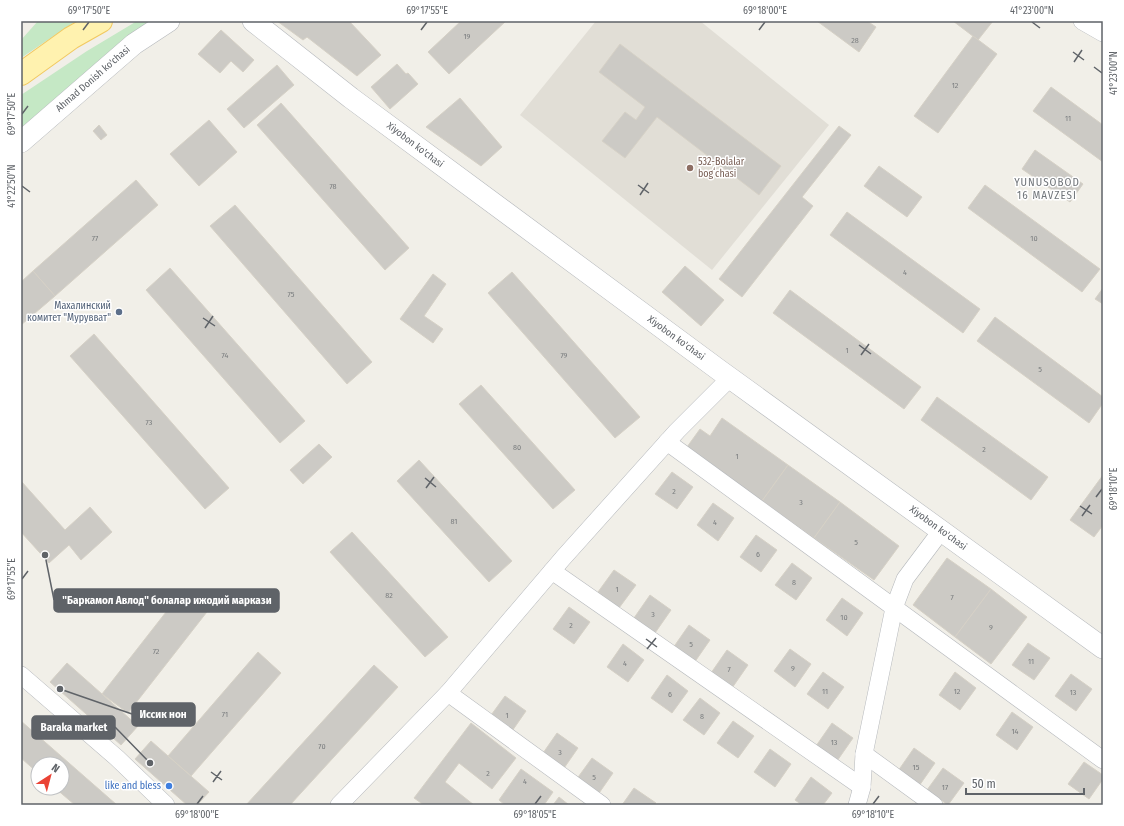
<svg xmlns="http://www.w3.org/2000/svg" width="1124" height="826" font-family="'Fira Sans Condensed',sans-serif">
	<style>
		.education { fill: #e1ded6 }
		.green { fill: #c5e8c5 }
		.building { fill: #cccac5; stroke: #d6d1c6 }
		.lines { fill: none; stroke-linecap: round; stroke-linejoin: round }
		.minor-casing { stroke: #b5b8bc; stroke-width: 18 }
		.tertiary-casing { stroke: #b5b8bc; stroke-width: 22 }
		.primary-casing { stroke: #f2c960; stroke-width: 24 }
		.minor { stroke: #fff; stroke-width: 17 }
		.tertiary { stroke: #fff; stroke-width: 21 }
		.primary { stroke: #fff2af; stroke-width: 22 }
		.ticks { fill: none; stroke: #5f6368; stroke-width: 1.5 }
		.education-dot { fill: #8d6e63; stroke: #fff; stroke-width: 1.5 }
		.service-dot { fill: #5c6f8a; stroke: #fff; stroke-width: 1.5 }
		.shop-dot { fill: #3f7fe0; stroke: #fff; stroke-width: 1.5 }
		.labels { text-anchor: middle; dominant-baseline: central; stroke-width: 3; stroke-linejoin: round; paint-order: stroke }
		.number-label { font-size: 8px; fill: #7a7d7f }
		.street-label { font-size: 10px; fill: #5f6368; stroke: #fff }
		.education-label { font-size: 10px; fill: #785e54; stroke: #fff; text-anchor: start }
		.service-label { font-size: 10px; fill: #4e5e75; stroke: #fff; text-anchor: end }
		.shop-label { font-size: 10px; fill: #366cbe; stroke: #fff; text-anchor: end }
		.neighbourhood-label { font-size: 11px; letter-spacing: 1px; fill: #70757a; stroke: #fff }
		.leader { fill: none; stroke: #5f6368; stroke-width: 1.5 }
		.callout-dot { fill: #5f6368; stroke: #fff; stroke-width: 1.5 }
		.callout { fill: #5f6368; stroke: #5f6368; stroke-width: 1.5 }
		.callout-label { font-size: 11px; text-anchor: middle; font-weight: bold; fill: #fff }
		.neatline { fill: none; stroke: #5f6368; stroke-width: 1.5 }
		.ticks-label { font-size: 10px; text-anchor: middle; fill: #5f6368 }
	</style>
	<rect width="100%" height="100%" fill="#f1efe8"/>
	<path class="education" d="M596 21H700L829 125 712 270 520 115Z"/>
	<g class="green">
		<path d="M38 21H76L21 58V40Z"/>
		<path d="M137 21H152L128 37 21 128V95L87 51Z"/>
	</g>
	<g class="building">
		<path d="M277 21H349L381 55 357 76 307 37 303 40Z"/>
		<path d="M461 21H506L449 74 428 52Z"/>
		<path d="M817 21H867L876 27 859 52Z"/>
		<path d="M953 21H993L978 40Z"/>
		<path d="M221 30 254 60 243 72 231 61 220 73 198 54Z"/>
		<path d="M973 36 997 54 938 133 914 116Z"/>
		<path d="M620 44 781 166 759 195 657 117 625 158 602 141 625 112 636 120 645 107 599 72Z"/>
		<path d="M397 64 406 74 408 73 418 84 390 109 371 87Z"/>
		<path d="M277 65 294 85 244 128 227 109Z"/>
		<path d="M1051 87 1103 125V162L1033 111Z"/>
		<path d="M460 98 502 147 481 166 426 127Z"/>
		<path d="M281 103 409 248 385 270 257 125Z"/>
		<path d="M209 120 237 152 199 186 170 154Z"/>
		<path d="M99 125 107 135 101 140 93 131Z"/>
		<path d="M839 126 851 135 802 197 813 206 742 297 719 279Z"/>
		<path d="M1035 150 1083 184 1070 202 1022 169Z"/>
		<path d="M879 166 922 197 907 217 864 186Z"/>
		<path d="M136 180 158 205 55 296 33 271Z"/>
		<path d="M985 185 1100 269 1082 292 968 208Z"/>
		<path d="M235 205 372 362 347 384 210 226Z"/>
		<path d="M847 212 980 309 963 333 830 235Z"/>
		<path d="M685 266 724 300 701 326 662 292Z"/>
		<path d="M170 268 305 421 280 443 146 290Z"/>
		<path d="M33 271 55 296 21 325V282Z"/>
		<path d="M512 272 640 417 615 438 488 293Z"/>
		<path d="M433 274 446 284 424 316 443 329 433 343 400 319Z"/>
		<path d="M1103 288V304L1095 299Z"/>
		<path d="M790 290 921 387 904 409 773 313Z"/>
		<path d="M995 317 1103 397V403L1089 423 977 341Z"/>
		<path d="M94 334 229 488 205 509 70 356Z"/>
		<path d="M481 385 575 490 553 509 459 404Z"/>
		<path d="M937 397 1048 477 1031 500 921 420Z"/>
		<path d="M722 418 788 465 762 501 687 447 700 429 710 436Z"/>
		<path d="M319 444 332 457 303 484 290 470Z"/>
		<path d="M419 460 512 561 489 582 397 481Z"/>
		<path d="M788 465 840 502 814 538 762 501Z"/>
		<path d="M672 472 693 487 677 509 655 494Z"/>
		<path d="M1103 475V525L1094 537 1070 520Z"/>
		<path d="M21 481 65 530 90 507 112 532 81 560 69 545 49 563 21 532Z"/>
		<path d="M840 502 899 546 874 580 814 538Z"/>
		<path d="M713 503 734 518 718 541 697 525Z"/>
		<path d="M352 532 448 637 425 657 330 552Z"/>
		<path d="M756 535 777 550 761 572 740 557Z"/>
		<path d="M947 558 991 589 955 637 913 605Z"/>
		<path d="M792 563 812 578 796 600 775 585Z"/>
		<path d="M614 570 636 585 619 608 598 592Z"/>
		<path d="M184 589 210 608 128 713 102 694Z"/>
		<path d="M991 589 1027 617 991 664 955 637Z"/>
		<path d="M650 595 671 610 655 633 634 618Z"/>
		<path d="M842 598 863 613 847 636 826 620Z"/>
		<path d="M569 607 590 622 574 644 553 629Z"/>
		<path d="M689 625 710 640 694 663 673 648Z"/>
		<path d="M1028 643 1050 658 1034 680 1012 665Z"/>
		<path d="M623 644 644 660 628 682 607 667Z"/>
		<path d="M790 649 811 664 795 687 774 671Z"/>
		<path d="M727 650 748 665 732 688 711 673Z"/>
		<path d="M258 652 281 673 191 776 168 756Z"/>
		<path d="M67 663 138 726 121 745 50 682Z"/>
		<path d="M374 665 398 687 290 805H246Z"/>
		<path d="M823 672 844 687 828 709 807 694Z"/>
		<path d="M955 672 976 688 960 710 939 695Z"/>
		<path d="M1071 674 1092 689 1076 711 1055 696Z"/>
		<path d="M667 675 688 691 672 713 651 698Z"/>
		<path d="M505 696 526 711 510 734 489 718Z"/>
		<path d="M700 698 720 713 704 735 683 720Z"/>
		<path d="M1012 712 1033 727 1017 750 996 735Z"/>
		<path d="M21 721 117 805H75L55 788H62V764H38V773L21 758Z"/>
		<path d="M733 721 754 736 738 758 717 743Z"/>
		<path d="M471 723 516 758 492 789 459 763 445 782 474 805H424L414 798Z"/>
		<path d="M832 723 853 738 837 761 816 746Z"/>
		<path d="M557 733 578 748 562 771 541 756Z"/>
		<path d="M151 741 209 792 197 805H187L135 759Z"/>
		<path d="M914 748 935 763 919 786 898 771Z"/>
		<path d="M770 749 791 764 775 787 754 772Z"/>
		<path d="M592 758 613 773 597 796 576 780Z"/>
		<path d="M1084 762 1103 775V779L1089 799 1068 784Z"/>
		<path d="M943 768 964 783 948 805 927 790Z"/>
		<path d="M521 769 553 792 544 805H505L499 800Z"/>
		<path d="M811 777 832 793 823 805H802L795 800Z"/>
		<path d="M634 788 656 803 654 805H622Z"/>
		<path d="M559 797 569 805H553Z"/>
	</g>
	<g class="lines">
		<defs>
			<g id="minor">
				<path d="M1082 21 1103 33"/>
				<path d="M667 442 1103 760"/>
				<path d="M552 571 862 787"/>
				<path d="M21 675 117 758 166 805"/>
				<path d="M448 693 602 805"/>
				<path d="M864 754 934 805"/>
				<path d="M339 805 448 693 563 558 677 431 730 378"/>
				<path d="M857 805 862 787 864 754 894 608 905 579 941 531"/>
			</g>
			<g id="tertiary">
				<path d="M253 21 351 98 719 370 1103 648"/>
				<path d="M21 142 134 44 169 21"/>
			</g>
			<path id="primary" d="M21 74 71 38 101 21"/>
		</defs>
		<use href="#minor" class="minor-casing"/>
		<use href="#tertiary" class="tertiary-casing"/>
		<use href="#primary" class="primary-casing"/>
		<use href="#minor" class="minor"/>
		<use href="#tertiary" class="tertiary"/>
		<use href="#primary" class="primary"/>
	</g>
	<path class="ticks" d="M1032 22 1040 28M83 30 89 22M421 30 427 22M759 30 765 22M1073 52 1084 60M1074 62 1082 50M1094 67 1102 73M22 114 28 106M638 185 649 193M22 186 30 192M640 195 648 183M203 318 215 326M205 328 213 316M859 345 871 354M861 355 869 344M425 478 436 487M426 488 434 477M1096 497 1102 489M1080 506 1092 514M1082 516 1090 505M22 579 28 571M646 639 657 647M647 649 656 638M211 772 222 780M213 782 221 771M197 804 203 796M535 804 541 796M873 804 879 796"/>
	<circle class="education-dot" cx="690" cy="168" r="4"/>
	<circle class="service-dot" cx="119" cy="312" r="4"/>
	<circle class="shop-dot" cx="169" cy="786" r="4"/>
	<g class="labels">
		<g class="number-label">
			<text x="467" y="36">19</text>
			<text x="855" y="40">28</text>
			<text x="955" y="85">12</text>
			<text x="1068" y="118">11</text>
			<text x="333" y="186">78</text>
			<text x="95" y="238">77</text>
			<text x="1034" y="238">10</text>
			<text x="905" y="272">4</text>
			<text x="291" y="294">75</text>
			<text x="847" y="350">1</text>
			<text x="225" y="355">74</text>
			<text x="564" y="355">79</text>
			<text x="1040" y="369">5</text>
			<text x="149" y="422">73</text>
			<text x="517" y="447">80</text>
			<text x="984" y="449">2</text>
			<text x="737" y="456">1</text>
			<text x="674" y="491">2</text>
			<text x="801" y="502">3</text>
			<text x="454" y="521">81</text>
			<text x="715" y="522">4</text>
			<text x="856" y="542">5</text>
			<text x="758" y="554">6</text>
			<text x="794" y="582">8</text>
			<text x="617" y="589">1</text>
			<text x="389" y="595">82</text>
			<text x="952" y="597">7</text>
			<text x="653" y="614">3</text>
			<text x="844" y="617">10</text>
			<text x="571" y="625">2</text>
			<text x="991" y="627">9</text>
			<text x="691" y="644">5</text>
			<text x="156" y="651">72</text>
			<text x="1031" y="661">11</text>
			<text x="625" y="663">4</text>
			<text x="793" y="668">9</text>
			<text x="729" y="669">7</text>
			<text x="825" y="691">11</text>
			<text x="957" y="691">12</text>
			<text x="1073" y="692">13</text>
			<text x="670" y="694">6</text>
			<text x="225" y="714">71</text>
			<text x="507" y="715">1</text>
			<text x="702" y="716">8</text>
			<text x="1015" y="731">14</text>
			<text x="834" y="742">13</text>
			<text x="322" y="746">70</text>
			<text x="560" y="752">3</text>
			<text x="916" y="767">15</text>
			<text x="488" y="773">2</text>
			<text x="594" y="777">5</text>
			<text x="525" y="781">4</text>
			<text x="945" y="787">17</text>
		</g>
		<g class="street-label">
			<text transform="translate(93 79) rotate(-41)">Ahmad Donish ko'chasi</text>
			<text transform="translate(415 145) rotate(37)">Xiyobon ko'chasi</text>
			<text transform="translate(676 338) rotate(36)">Xiyobon ko'chasi</text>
			<text transform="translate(938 528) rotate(36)">Xiyobon ko'chasi</text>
		</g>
		<g class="education-label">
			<text x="698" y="162">532-Bolalar<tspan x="698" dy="12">bogʻchasi</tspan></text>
		</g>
		<g class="service-label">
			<text x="111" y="306">Махалинский<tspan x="111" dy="12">комитет "Мурувват"</tspan></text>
		</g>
		<g class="shop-label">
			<text x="161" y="786">like and bless</text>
		</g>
		<g class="neighbourhood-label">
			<text x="1047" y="182">YUNUSOBOD<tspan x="1047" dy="13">16 MAVZESI</tspan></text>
		</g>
	</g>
	<path class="leader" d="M45 555L54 600M60 689L132 714M150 763L115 727"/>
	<g class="callout-dot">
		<circle cx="45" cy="555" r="4"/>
		<circle cx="60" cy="689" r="4"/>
		<circle cx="150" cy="763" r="4"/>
	</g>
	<g class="callout">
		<rect x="54" y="589" width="225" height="23" rx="4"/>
		<rect x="132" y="703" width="63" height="23" rx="4"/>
		<rect x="32" y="716" width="83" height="23" rx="4"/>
	</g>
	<g class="callout-label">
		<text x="167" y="604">"Баркамол Авлод" болалар ижодий маркази</text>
		<text x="163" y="718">Иссик нон</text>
		<text x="74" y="731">Baraka market</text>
	</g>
	<rect width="1124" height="826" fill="none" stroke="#ffffff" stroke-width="44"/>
	<g transform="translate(50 776) rotate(36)"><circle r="19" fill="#ffffff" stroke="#bfc1c3"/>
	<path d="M0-3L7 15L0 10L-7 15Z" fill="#ea4335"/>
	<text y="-6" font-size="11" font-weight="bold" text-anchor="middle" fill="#5f6368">N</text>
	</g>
	<path d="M966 788v6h118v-6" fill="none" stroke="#5f6368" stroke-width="2"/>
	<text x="972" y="788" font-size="12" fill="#5f6368" stroke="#ffffff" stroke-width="3" paint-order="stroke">50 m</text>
	<rect x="22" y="22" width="1080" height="782" class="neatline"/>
	<g class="ticks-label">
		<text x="89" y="14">69°17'50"E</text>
		<text x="427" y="14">69°17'55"E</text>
		<text x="765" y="14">69°18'00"E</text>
		<text x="1032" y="14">41°23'00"N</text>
		<text transform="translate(1113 73) rotate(-90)" y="4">41°23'00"N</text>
		<text transform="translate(11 114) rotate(-90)" y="4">69°17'50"E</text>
		<text transform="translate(11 186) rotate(-90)" y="4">41°22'50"N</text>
		<text transform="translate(1113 489) rotate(-90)" y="4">69°18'10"E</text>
		<text transform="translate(11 579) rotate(-90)" y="4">69°17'55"E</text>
		<text x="197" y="818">69°18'00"E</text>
		<text x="535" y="818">69°18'05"E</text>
		<text x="873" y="818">69°18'10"E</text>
	</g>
</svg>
